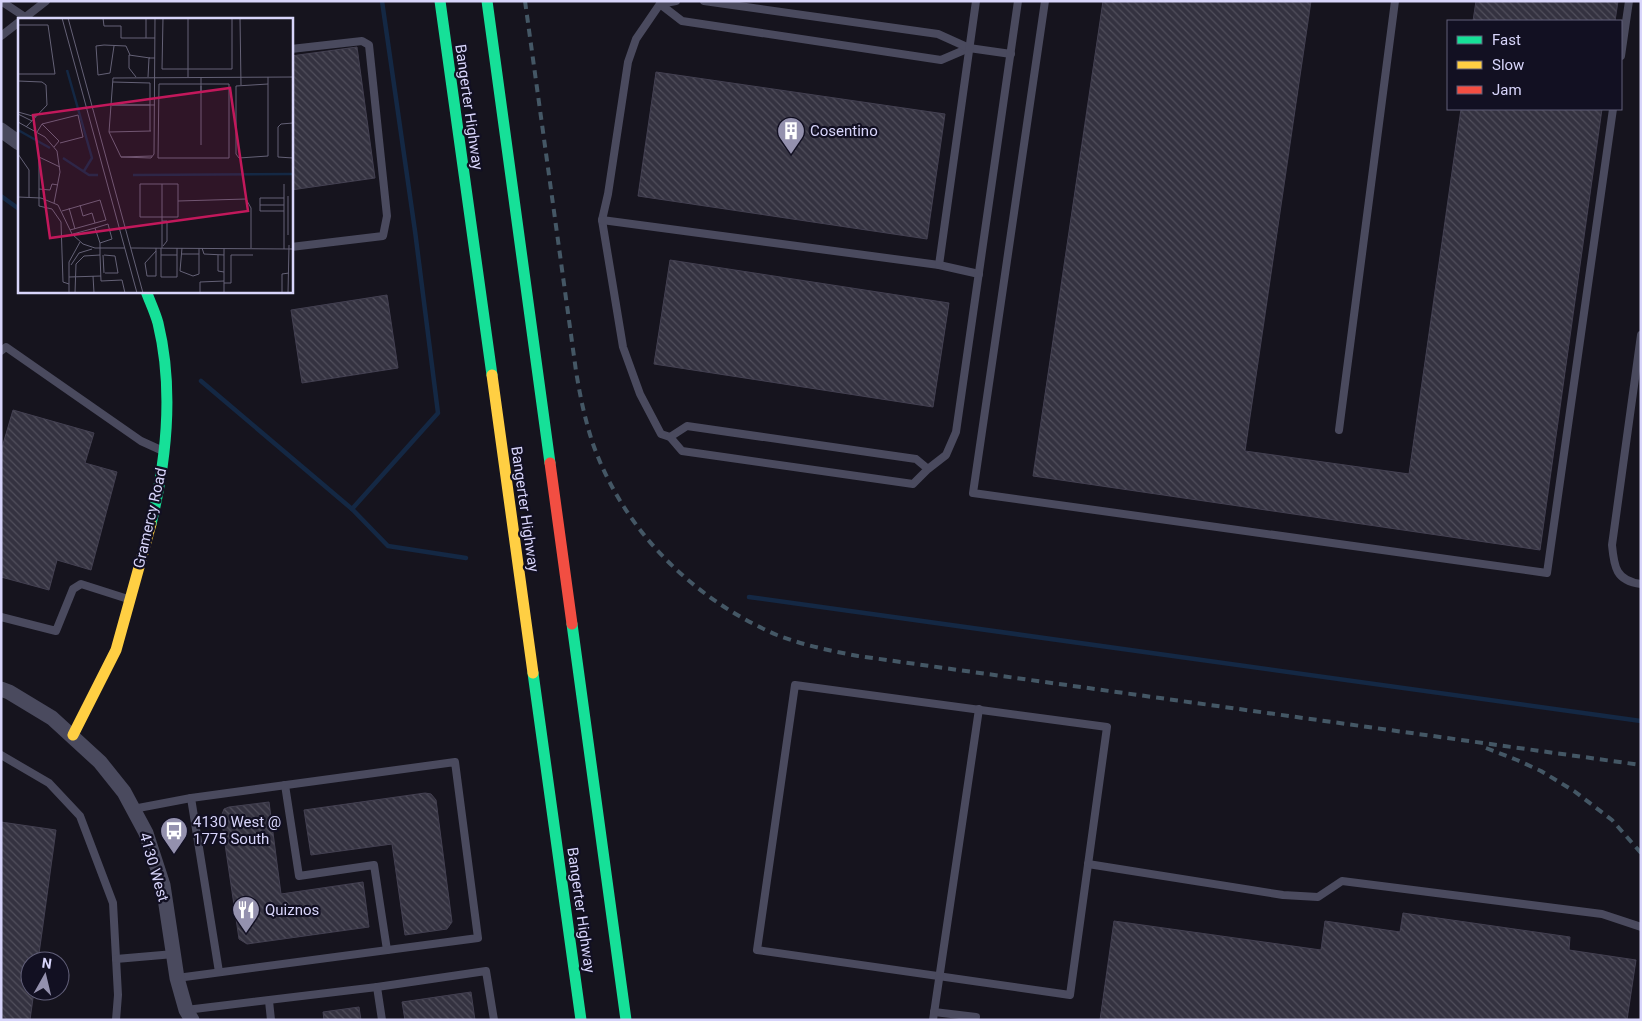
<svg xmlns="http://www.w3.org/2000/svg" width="1642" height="1021" font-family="Roboto,sans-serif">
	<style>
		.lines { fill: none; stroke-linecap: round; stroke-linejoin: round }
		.stream { stroke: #142844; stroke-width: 4.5 }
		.building { fill: url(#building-back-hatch); stroke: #434051 }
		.lane { stroke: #4a4a5e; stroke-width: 8 }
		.street { stroke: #4a4a5e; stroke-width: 15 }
		.fast { stroke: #16e098; stroke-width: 11 }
		.slow { stroke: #ffcf43; stroke-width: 11 }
		.jam { stroke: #f24e42; stroke-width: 11 }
		.rail { stroke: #445765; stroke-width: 4; stroke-dasharray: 8 6; stroke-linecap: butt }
		.labels { text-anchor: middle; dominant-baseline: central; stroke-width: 4.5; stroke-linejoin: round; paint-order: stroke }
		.street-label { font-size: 15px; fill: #d8d5fb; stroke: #121022 }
		.poi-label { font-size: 15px; fill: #d8d5fb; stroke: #121022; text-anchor: start }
		.inset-river { fill: none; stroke: #142844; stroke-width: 2.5 }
		.inset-road { fill: none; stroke: #646176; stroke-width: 1 }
		.view { fill: #c2185b; fill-opacity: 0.15; stroke: #c2185b; stroke-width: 2.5 }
		.inset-edge { fill: none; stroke: #d8d5fb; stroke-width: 2.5 }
	</style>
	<defs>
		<pattern id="building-back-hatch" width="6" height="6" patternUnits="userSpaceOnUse" patternTransform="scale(1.25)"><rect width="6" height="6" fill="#343240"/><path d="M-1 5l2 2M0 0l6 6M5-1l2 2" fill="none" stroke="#514f5c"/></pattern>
	</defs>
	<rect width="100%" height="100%" fill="#16141e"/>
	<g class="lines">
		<g class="stream">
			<path d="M1 196 19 209"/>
			<path d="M201 381 352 509 388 546 466 558"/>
			<path d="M352 509 438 413 415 231 382 1"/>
			<path d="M749 597 1641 721"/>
		</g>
	</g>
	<g class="building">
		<path d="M1103 1H1311L1245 451 1409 474 1461 109H1602L1540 550 1033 476Z"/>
		<path d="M1476 1H1618L1615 21H1473Z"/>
		<path d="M357 47 375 178 291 190V56Z"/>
		<path d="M656 72 945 114 927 239 638 196Z"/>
		<path d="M670 260 949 303 933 407 654 364Z"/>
		<path d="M387 295 398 368 302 383 291 310Z"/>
		<path d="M13 410 94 433 85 463 117 472 91 570 57 560 49 590 1 577V451Z"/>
		<path d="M425 793 431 794 436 800 452 922 447 929 405 935 392 844 311 855 304 810Z"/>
		<path d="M269 802 281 894 363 882 369 927 247 944 239 939 221 817 224 809 229 807Z"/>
		<path d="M1 822 56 830 38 961H30V991H34L30 1020H1Z"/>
		<path d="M1403 913 1570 937 1569 950 1636 960 1627 1020H1100L1114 921 1321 950 1325 921 1400 932Z"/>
		<path d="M471 992 475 1020H405L402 1002Z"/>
		<path d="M359 1007 361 1020H324L323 1012Z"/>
	</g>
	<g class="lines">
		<g class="lane">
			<path d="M1 1 25 17"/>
			<path d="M662 1 636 39 628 62 608 194 602 220 623 347 640 394 661 434 670 437"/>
			<path d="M676 1 660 4 682 21 941 60 969 48"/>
			<path d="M704 1 938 34 969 48 1011 54"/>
			<path d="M1045 1 973 493 1547 573 1613 109"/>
			<path d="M23 19 46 1"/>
			<path d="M1 36 19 22"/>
			<path d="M291 49 362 41 369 45 387 216 383 236 291 247"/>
			<path d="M1621 56 1629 1"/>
			<path d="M602 220 939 265 979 274"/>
			<path d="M939 265 976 1"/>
			<path d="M1641 335 1612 545C1614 567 1616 581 1641 584"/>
			<path d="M1 351 6 347 141 441 163 451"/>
			<path d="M1339 430 1395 1"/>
			<path d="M928 469 916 459 687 426 670 437 682 451 913 484 928 469 946 455 956 432 1018 1"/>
			<path d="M1 617 56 631 73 589 81 584 128 599"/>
			<path d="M795 685 1107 727 1070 995 757 950Z"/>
			<path d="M1 755 49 783 80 816 113 903 118 995 116 1020"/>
			<path d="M285 785 299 876 374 865 387 950"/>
			<path d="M191 798 219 972"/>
			<path d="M133 809 191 798 455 762 478 938 177 978"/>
			<path d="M1088 864 1283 895 1318 897 1342 881 1602 914 1641 927"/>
			<path d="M116 959 174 954"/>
			<path d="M377 987 486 971 494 1020"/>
			<path d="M269 1001 271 1020"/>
			<path d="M186 1010 377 987 382 1020"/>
			<path d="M934 1012 976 1017 975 1020"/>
			<path d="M933 1020 979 709"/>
		</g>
		<g class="street">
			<path d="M1 130 19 143"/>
			<path d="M1 689 9 692 52 718 100 762 124 792 146 833 163 885 177 978 186 1010 192 1020"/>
		</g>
		<g class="fast">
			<path d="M440 1 492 375"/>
			<path d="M487 1 550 463"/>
			<path d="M146 291C150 302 155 312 158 323 174 389 167 458 151 524"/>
			<path d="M572 624 626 1020"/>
			<path d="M533 673 581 1020"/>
		</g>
		<g class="slow">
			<path d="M492 375 533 673"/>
			<path d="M73 735 116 650 151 524"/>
		</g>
		<path class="jam" d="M550 463 572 624"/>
		<g class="rail">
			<path d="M525 1 576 371C580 396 585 420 593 444 624 531 693 599 777 635 803 645 831 651 858 656L1641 765"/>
			<path d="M1486 748 1517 760 1541 771 1574 791 1612 820 1641 853"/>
		</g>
	</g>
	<defs>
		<symbol id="building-pin" viewBox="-11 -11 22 30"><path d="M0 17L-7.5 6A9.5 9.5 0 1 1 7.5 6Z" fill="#9491ae" stroke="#121022"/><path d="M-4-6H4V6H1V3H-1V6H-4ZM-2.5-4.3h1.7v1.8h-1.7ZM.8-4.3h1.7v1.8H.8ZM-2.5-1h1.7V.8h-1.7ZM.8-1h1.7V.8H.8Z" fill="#fff"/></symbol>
		<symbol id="bus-pin" viewBox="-11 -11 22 30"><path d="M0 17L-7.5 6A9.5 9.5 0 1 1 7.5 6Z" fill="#9491ae" stroke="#121022"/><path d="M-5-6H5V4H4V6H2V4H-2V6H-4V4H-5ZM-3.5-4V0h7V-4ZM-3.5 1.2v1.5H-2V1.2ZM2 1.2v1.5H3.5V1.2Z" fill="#fff"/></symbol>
		<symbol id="restaurant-pin" viewBox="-11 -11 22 30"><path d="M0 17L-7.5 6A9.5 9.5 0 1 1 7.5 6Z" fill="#9491ae" stroke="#121022"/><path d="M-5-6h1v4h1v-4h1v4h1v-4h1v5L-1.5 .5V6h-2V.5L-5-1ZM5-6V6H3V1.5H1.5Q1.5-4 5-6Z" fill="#fff"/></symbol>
	</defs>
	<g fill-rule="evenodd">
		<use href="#building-pin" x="775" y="115" width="32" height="43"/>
		<use href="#bus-pin" x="158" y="815" width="32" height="43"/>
		<use href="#restaurant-pin" x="230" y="894" width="32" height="43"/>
	</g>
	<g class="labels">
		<g class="street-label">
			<text transform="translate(469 107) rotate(82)">Bangerter Highway</text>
			<text transform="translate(525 509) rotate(82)">Bangerter Highway</text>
			<text transform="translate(150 518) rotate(-77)">Gramercy Road</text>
			<text transform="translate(154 867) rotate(74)">4130 West</text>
			<text transform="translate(581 910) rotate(82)">Bangerter Highway</text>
		</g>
		<g class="poi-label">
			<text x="810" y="131">Cosentino</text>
			<text x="193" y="822">4130 West @<tspan x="193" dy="17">1775 South</tspan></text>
			<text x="265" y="910">Quiznos</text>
		</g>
	</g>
	<g transform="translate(18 18)">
		<rect width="275" height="275" fill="#16141e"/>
		<path class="inset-river" d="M49 52 74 140 66 153M0 112 32 130M45 140 71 157H80M115 157 275 156"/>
		<path class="inset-road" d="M44 0 119 275M50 0 125 275M85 0 86 8H103V20H128M128 0V20H137M145 0 144 51H214V0M222 0 223 67M0 7H30L37 56H0M96 28 92 55 80 57 78 28 86 27 108 28 112 37M118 59 111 50V37L132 40M130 59 131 40H137M170 59V0M250 59V66L218 68V136L221 140 250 138V66M0 63 24 64 28 67 29 87 8 109M95 64 132 65V113M183 68V73V66H211V140H140L141 66H183V59M183 73V127M132 87H94H137M0 94 18 99M0 96 14 103M0 104 27 119 39 133 42 154 36 185M275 105 263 106 260 109V139L275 140M24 106 60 97 65 119 42 125M19 114 24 106 41 123 36 129M91 114 133 113M0 136 11 152V179M134 138 103 139 133 140 136 136 137 0M103 139 91 114 95 60 275 59M266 166V231M40 167 34 166 32 172 21 171V188L34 191 43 204 45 264 51 266M21 171V139L42 149M270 178V217M0 179 23 180 40 187 54 216 65 226 77 230H107M266 180H242V193H266M160 183 228 181 233 190V230M62 187 65 198 74 195 77 205M242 187H266M51 190 57 211M44 193 82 182 88 202 52 212M144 203H149V223L145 228M55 216 77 210 82 225M113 230 275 231M138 230V258H129L127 245 138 233M143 230V259H159V230M144 230V199H122V166H160V199H144V166M164 230 162 253 175 258 181 256V230M184 230 186 236 206 237M206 230V275M163 236H181M82 237 83 263 104 262 107 275M85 237 86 255M86 237 97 238 100 255H87M143 237H159M200 237V253L206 254M53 247 61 235 74 231M75 258 76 275M51 259 83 258M206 265H213V237H235M51 275V244L62 224M57 275 58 246 66 238 82 237V225L94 221 90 206 77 210M182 275V264L206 263M264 275V256L271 255M270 275 271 227"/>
		<path class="view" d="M212 70 230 193 32 220 15 97Z"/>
		<rect width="275" height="275" class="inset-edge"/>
	</g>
	<rect width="1642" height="1021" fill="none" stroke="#d8d5fb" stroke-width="5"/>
	<rect x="1447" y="20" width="175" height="90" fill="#121022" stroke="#615f79"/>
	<rect x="1457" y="36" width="25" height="8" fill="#16e098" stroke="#615f79"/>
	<text x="1492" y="45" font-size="15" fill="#d8d5fb">Fast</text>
	<rect x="1457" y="61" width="25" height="8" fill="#ffcf43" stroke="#615f79"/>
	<text x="1492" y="70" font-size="15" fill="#d8d5fb">Slow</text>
	<rect x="1457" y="86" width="25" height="8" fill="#f24e42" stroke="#615f79"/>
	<text x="1492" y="95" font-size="15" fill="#d8d5fb">Jam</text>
	<g transform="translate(45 976) rotate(8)"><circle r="24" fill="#121022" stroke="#615f79"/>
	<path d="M0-4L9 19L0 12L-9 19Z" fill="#9491ae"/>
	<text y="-8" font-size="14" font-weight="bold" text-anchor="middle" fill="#d8d5fb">N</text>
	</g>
</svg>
